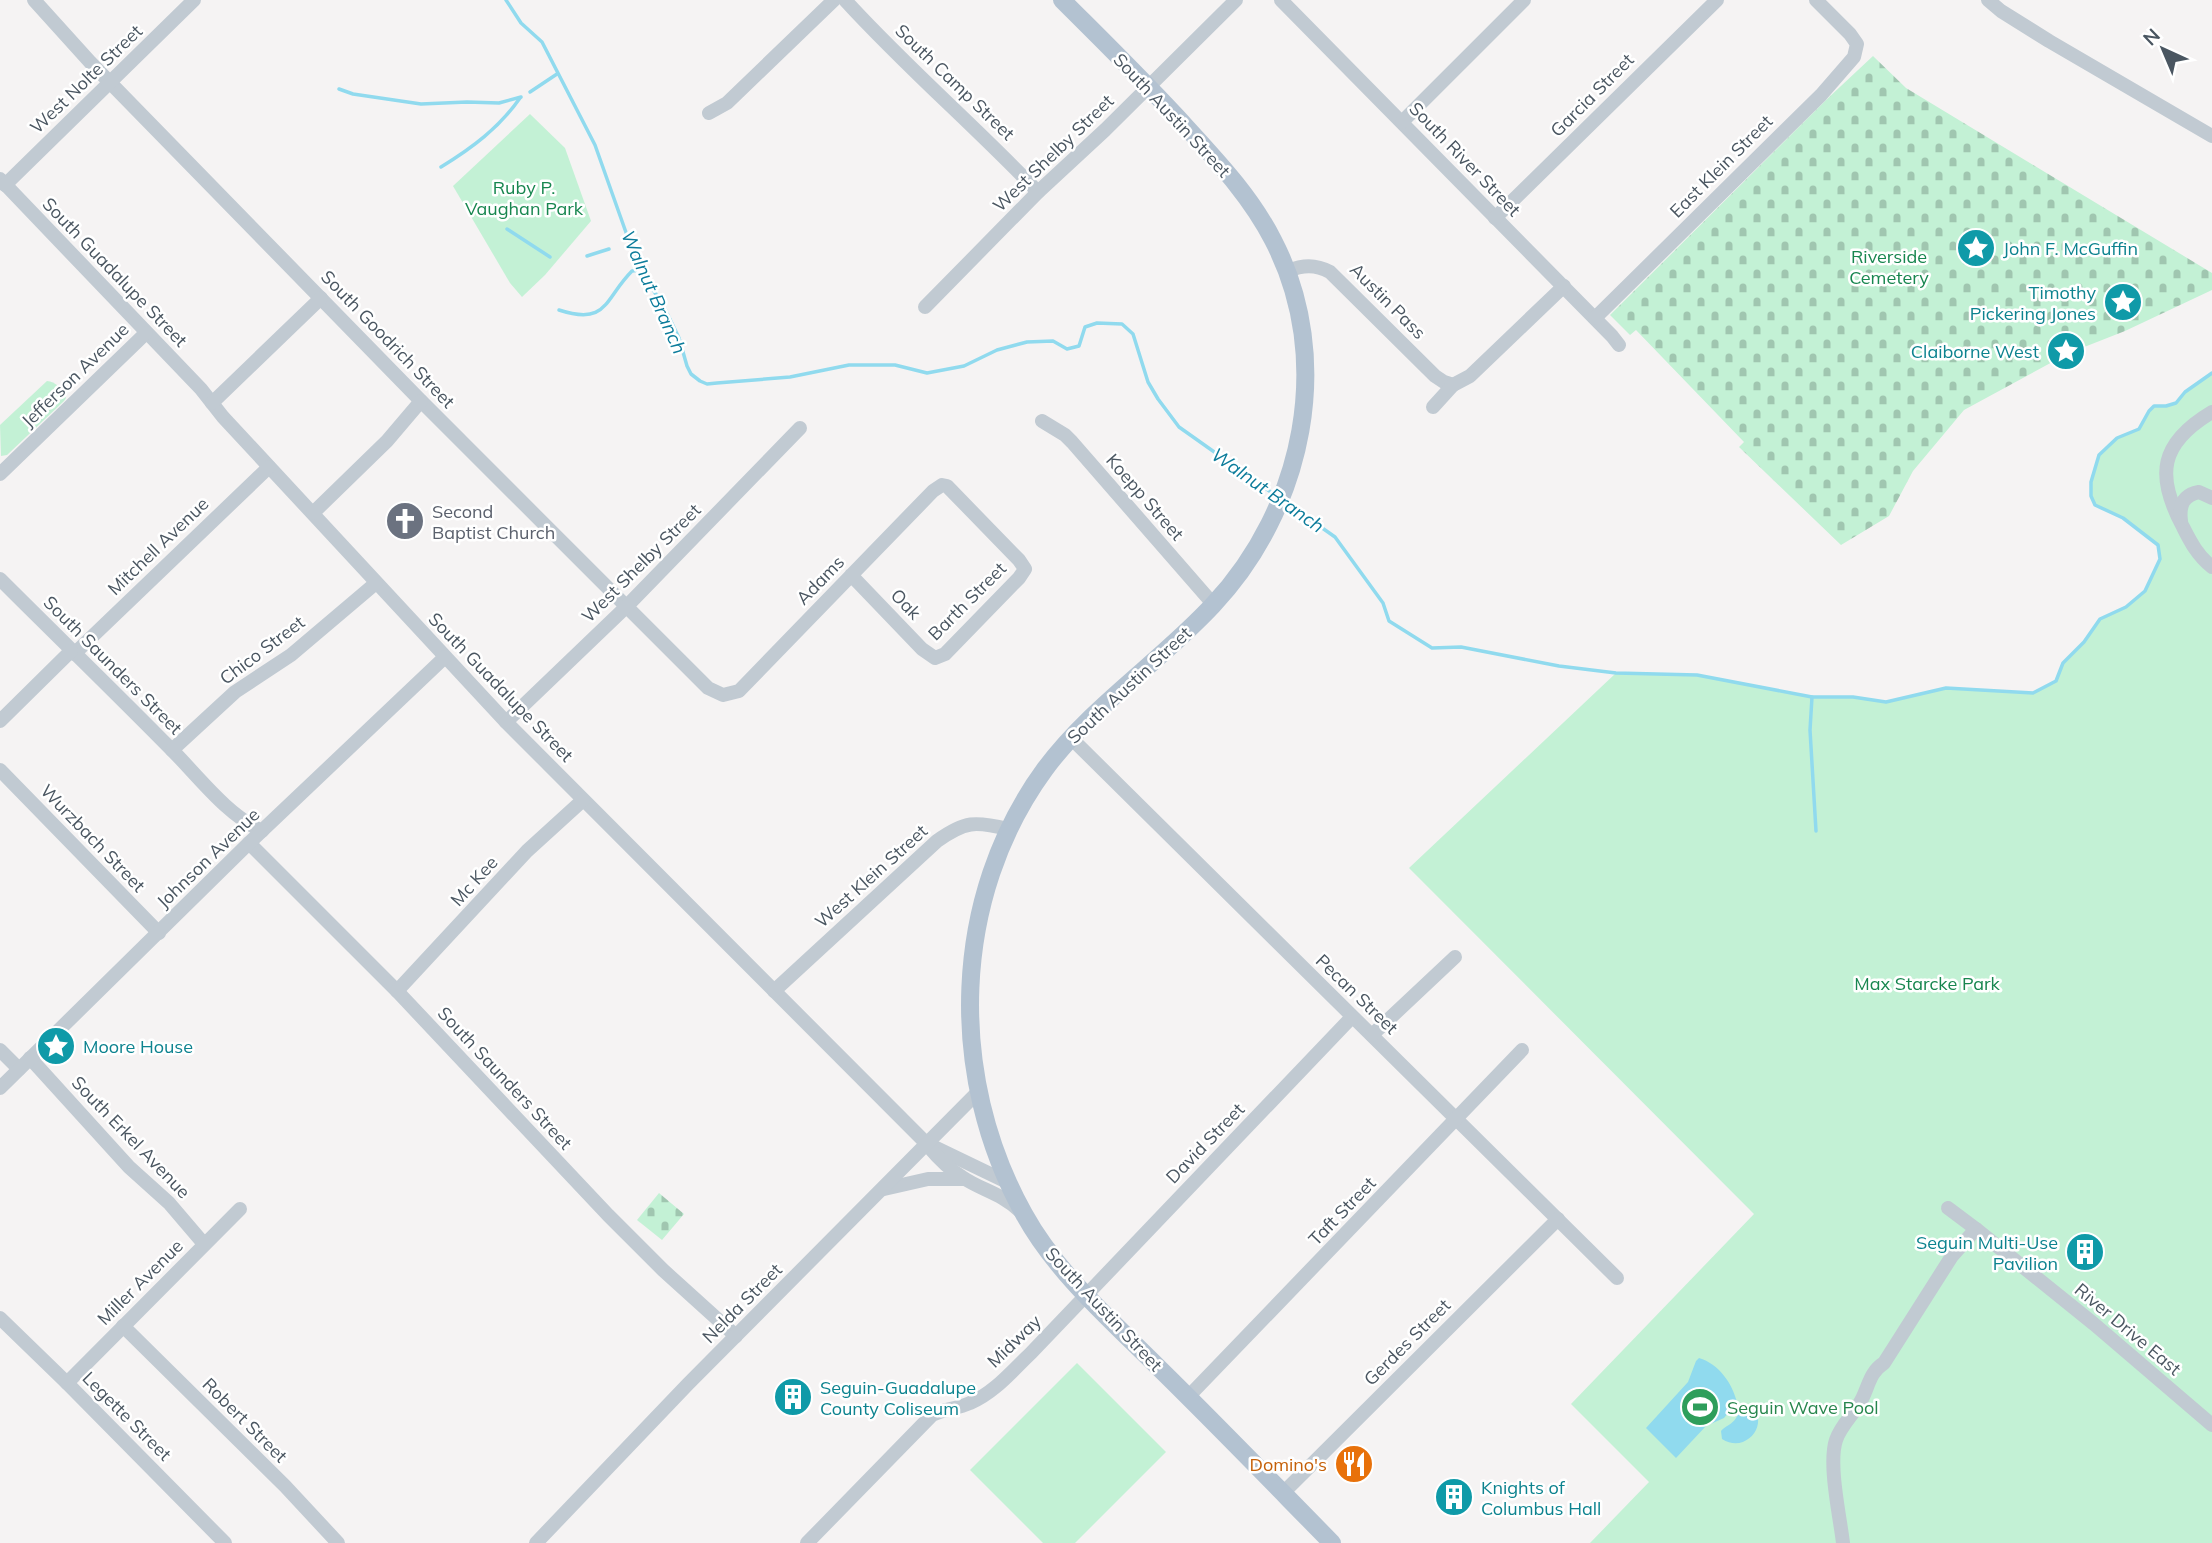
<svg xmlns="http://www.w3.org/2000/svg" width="2212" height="1543" font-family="Mulish,sans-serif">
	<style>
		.green { fill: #c3f1d5 }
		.cemetery { fill: url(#cemetery-stones) }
		.water { fill: #90daee }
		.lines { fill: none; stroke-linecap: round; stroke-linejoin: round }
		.stream { stroke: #90daee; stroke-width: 3.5 }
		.minor { stroke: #c1cad2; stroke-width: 14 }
		.major { stroke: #b3c2d1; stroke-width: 18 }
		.labels { text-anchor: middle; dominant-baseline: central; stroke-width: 5; stroke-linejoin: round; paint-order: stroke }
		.street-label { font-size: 18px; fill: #4a5661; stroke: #fff }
		.park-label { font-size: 18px; fill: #17864f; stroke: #fff }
		.culture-label { font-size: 18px; fill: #0d838f; stroke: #fff; text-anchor: start }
		.worship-label { font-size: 18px; fill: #5b616d; stroke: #fff; text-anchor: start }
		.leisure-label { font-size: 18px; fill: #27864d; stroke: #fff; text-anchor: start }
		.food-label { font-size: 18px; fill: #c56008; stroke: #fff; text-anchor: end }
		.water-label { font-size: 19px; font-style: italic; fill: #0c7c9b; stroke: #fff }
	</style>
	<defs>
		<pattern id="cemetery-stones" width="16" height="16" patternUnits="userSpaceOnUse" patternTransform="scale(1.75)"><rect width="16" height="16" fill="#c3f1d5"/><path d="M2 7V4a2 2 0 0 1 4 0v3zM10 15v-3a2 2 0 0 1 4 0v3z" fill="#a0c6b0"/></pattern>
	</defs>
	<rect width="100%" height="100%" fill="#f5f3f3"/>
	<g class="green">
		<path d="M530 114 565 148 591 221 545 275 522 297 510 283 453 186Z"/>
		<path d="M2212 373V1543H1590L1649 1482 1571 1404 1754 1214 1409 868 1616 673 1697 675 1812 697H1853L1886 702 1946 688 2033 693 2056 681 2063 663 2084 642 2100 619 2126 607 2145 591 2160 559 2158 544 2123 518 2095 505 2091 496V482L2099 455 2117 438 2139 429 2149 411 2154 406H2166L2176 403 2185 392Z"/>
		<path d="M47 381C55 381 63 390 66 398L64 401 7 455 1 456 0 425Z"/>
		<path d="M1077 1363 1166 1452 1075 1543H1043L970 1470Z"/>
	</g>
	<g class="cemetery">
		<path d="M1873 56 1906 88 2212 273V290L2125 331 2069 353 1964 410 1913 471 1889 516 1841 545 1739 447 1744 442 1636 330 1630 335 1610 315 1826 100Z"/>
		<path d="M659 1193 684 1214 662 1240 637 1220Z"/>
	</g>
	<g class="water">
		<path d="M1699 1358C1719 1364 1732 1383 1737 1402L1724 1418 1706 1426 1676 1458 1646 1428 1688 1382 1696 1361Z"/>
		<path d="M1745 1407C1774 1413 1750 1457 1722 1439L1721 1431C1725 1426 1733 1424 1736 1418 1740 1413 1739 1410 1745 1407Z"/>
	</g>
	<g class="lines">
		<g class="stream">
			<path d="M506 0 521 23 542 42 595 145 634 255 641 270 665 309 679 338 687 366 691 374 700 381 707 384 717 383 790 377 849 365H895L927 373 964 366 997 350 1027 342 1053 341 1067 349 1079 346 1085 327 1097 323 1122 324 1133 334 1148 382 1158 399 1179 427 1275 495"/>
			<path d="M339 89 353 94 421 104 467 102 499 103 521 97"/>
			<path d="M530 92 557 74"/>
			<path d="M441 167C472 148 499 128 520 98"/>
			<path d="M507 229 550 257"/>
			<path d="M587 256 609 249"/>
			<path d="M559 310C608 326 604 299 632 271L641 270"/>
			<path d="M1284 501 1335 537 1383 603 1389 621 1432 648 1461 647 1559 666 1616 673 1697 675 1812 697H1853L1886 702 1946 688 2033 693 2056 681 2063 663 2084 642 2100 619 2126 607 2145 591 2160 559 2158 545 2123 518 2095 505 2091 496V482L2099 455 2117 438 2139 429 2149 411 2154 406H2166L2176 403 2185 392 2212 373"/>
			<path d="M1812 697 1810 730 1816 831"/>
		</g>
		<g class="minor">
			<path d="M34 0 90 62 421 401 708 688 723 695 739 691 933 491 942 485 947 486 1019 560 1025 569 1019 578 945 654 935 658 922 649 851 575"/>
			<path d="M845 0C906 67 975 126 1038 192"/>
			<path d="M1281 0 1612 336 1619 345"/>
			<path d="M1988 0 2001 11 2049 41 2212 136"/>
			<path d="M709 113 727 103 834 0"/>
			<path d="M1402 122 1524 0"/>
			<path d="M0 179 201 389 223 417 506 722 926 1143 1007 1182"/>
			<path d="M5 185 194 0"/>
			<path d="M1495 218 1717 0"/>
			<path d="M1287 271C1303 265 1315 264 1330 272L1435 376 1444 382 1453 385"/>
			<path d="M925 307 1038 192 1105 130 1236 0"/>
			<path d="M1595 318 1821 95 1854 57 1857 44 1850 34 1816 0"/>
			<path d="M212 403 321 298"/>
			<path d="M1433 407 1453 385 1470 376 1564 286"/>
			<path d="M2212 412C2160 443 2155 475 2183 527 2191 543 2198 556 2212 567"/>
			<path d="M1042 421 1065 435 1072 442 1214 605"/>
			<path d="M0 474 146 333"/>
			<path d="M313 513 387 441 421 401"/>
			<path d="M2181 521C2179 506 2183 495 2199 492L2212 498"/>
			<path d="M0 579C57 636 115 692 171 749 199 777 226 814 262 831"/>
			<path d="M74 654 269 467"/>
			<path d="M0 721 71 651"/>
			<path d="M506 722 626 607 800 428"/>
			<path d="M1071 738 1617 1278"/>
			<path d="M172 750 235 692 291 655 376 583"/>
			<path d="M0 770 159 933"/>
			<path d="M249 843 397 991 608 1215 663 1270 736 1336"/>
			<path d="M397 991 527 851 583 800"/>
			<path d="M774 991 937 841C965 821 975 821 1008 829"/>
			<path d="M1372 1035 1455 957"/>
			<path d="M0 1050 19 1069"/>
			<path d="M30 1058 129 1167 169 1203 204 1244"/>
			<path d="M0 1088 249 843 445 657"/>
			<path d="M929 1147C939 1159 949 1169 962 1177 983 1191 999 1192 1020 1211"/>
			<path d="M884 1189 928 1179H964"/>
			<path d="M1948 1208 1976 1229"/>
			<path d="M0 1318 67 1383 225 1543"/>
			<path d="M123 1326 285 1486 338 1543"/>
			<path d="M67 1383 240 1209"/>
			<path d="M1188 1397 1522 1050"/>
			<path d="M1283 1493 1558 1219"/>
			<path d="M536 1543 688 1384 978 1092"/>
			<path d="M807 1543 932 1415C944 1409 957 1409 970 1403 994 1393 1012 1371 1031 1353L1352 1017"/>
			<path d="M1843 1543C1840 1517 1828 1464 1836 1440 1841 1425 1855 1413 1862 1399 1869 1385 1870 1372 1884 1363L1952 1256 1976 1229 2094 1324 2212 1425"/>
		</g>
		<path class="major" d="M1062 0C1104 42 1147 84 1187 128 1219 163 1251 197 1273 240 1335 359 1304 508 1213 605 1160 662 1092 706 1045 769 951 897 947 1076 1024 1214 1057 1274 1112 1321 1160 1369 1218 1426 1275 1485 1332 1543"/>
	</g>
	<defs>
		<symbol id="sight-disc" viewBox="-11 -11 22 22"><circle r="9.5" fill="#0f9aa8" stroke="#fff"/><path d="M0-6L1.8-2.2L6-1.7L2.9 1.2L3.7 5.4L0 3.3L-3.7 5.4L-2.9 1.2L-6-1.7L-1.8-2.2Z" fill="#fff"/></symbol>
		<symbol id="church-disc" viewBox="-11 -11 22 22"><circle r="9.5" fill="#6b7280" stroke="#fff"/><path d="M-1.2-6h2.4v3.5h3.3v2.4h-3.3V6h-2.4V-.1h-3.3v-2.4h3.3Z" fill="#fff"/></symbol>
		<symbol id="building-disc" viewBox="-11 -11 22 22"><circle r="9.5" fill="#0f9aa8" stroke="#fff"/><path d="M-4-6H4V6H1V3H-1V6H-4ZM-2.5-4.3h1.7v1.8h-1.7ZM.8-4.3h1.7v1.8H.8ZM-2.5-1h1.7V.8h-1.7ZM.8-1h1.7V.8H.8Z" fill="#fff"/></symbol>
		<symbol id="stadium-disc" viewBox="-11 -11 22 22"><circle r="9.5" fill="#2e9e5b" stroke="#fff"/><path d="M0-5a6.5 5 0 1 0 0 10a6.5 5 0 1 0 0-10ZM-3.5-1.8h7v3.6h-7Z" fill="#fff"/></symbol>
		<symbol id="restaurant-disc" viewBox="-11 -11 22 22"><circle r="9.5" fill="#e8710a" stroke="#fff"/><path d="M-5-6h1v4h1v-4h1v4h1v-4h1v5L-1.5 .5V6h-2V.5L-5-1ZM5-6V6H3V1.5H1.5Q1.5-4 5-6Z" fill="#fff"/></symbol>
	</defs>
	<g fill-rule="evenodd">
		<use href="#sight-disc" x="1954" y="226" width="44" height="44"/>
		<use href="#sight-disc" x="2101" y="280" width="44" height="44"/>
		<use href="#sight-disc" x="2044" y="329" width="44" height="44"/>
		<use href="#church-disc" x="383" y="499" width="44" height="44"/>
		<use href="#sight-disc" x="34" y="1024" width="44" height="44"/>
		<use href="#building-disc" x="2063" y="1230" width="44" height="44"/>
		<use href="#building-disc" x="771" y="1375" width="44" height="44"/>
		<use href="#stadium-disc" x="1678" y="1385" width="44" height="44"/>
		<use href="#restaurant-disc" x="1332" y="1442" width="44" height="44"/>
		<use href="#building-disc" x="1432" y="1475" width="44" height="44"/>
	</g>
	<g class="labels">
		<g class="street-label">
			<text transform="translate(86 79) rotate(-44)">West Nolte Street</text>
			<text transform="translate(955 82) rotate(44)">South Camp Street</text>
			<text transform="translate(1592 95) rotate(-45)">Garcia Street</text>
			<text transform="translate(1172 115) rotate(47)">South Austin Street</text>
			<text transform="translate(1053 153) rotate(-44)">West Shelby Street</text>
			<text transform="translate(1465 159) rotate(46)">South River Street</text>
			<text transform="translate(1721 166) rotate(-45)">East Klein Street</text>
			<text transform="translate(115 272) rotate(46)">South Guadalupe Street</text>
			<text transform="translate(1388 301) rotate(45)">Austin Pass</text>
			<text transform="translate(388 339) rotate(46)">South Goodrich Street</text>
			<text transform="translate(75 375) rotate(-44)">Jefferson Avenue</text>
			<text transform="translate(1145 497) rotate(49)">Koepp Street</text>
			<text transform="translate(158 546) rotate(-44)">Mitchell Avenue</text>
			<text transform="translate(641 563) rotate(-45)">West Shelby Street</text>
			<text transform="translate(820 580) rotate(-46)">Adams</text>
			<text transform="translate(967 601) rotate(-45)">Barth Street</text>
			<text transform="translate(906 604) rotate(46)">Oak</text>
			<text transform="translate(262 650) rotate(-37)">Chico Street</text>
			<text transform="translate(113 665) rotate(45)">South Saunders Street</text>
			<text transform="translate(1129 685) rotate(-43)">South Austin Street</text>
			<text transform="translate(501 687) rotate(46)">South Guadalupe Street</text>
			<text transform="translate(93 838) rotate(46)">Wurzbach Street</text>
			<text transform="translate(208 858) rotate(-44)">Johnson Avenue</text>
			<text transform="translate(871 876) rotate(-42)">West Klein Street</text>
			<text transform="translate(474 881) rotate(-48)">Mc Kee</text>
			<text transform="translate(1357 994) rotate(44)">Pecan Street</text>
			<text transform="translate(505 1078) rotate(47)">South Saunders Street</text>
			<text transform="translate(131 1137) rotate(46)">South Erkel Avenue</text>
			<text transform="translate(1205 1143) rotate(-46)">David Street</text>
			<text transform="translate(1342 1211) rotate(-46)">Taft Street</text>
			<text transform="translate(140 1282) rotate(-45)">Miller Avenue</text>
			<text transform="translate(742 1303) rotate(-45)">Nelda Street</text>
			<text transform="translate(1104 1309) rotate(47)">South Austin Street</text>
			<text transform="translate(2128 1329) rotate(40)">River Drive East</text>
			<text transform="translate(1014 1341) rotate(-44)">Midway</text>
			<text transform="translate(1407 1342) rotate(-45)">Gerdes Street</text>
			<text transform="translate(127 1416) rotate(45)">Legette Street</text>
			<text transform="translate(245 1420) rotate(45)">Robert Street</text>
		</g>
		<g class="park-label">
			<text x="524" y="187">Ruby P.<tspan x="524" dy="21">Vaughan Park</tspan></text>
			<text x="1889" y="256">Riverside<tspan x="1889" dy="21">Cemetery</tspan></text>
			<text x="1927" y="983">Max Starcke Park</text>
		</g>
		<g class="culture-label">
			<text x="2003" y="248">John F. McGuffin</text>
			<text x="2096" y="292" text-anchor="end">Timothy<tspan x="2096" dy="21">Pickering Jones</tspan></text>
			<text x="2039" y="351" text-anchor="end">Claiborne West</text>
			<text x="83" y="1046">Moore House</text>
			<text x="2058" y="1242" text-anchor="end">Seguin Multi-Use<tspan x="2058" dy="21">Pavilion</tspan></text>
			<text x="820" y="1387">Seguin-Guadalupe<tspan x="820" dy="21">County Coliseum</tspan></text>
			<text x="1481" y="1487">Knights of<tspan x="1481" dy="21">Columbus Hall</tspan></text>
		</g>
		<g class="worship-label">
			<text x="432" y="511">Second<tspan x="432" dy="21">Baptist Church</tspan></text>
		</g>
		<g class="leisure-label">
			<text x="1727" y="1407">Seguin Wave Pool</text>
		</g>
		<g class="food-label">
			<text x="1327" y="1464">Domino's</text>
		</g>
		<g class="water-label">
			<text transform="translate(654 292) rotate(66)">Walnut Branch</text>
			<text transform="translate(1268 490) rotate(35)">Walnut Branch</text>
		</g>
	</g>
	<g transform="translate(2163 49) rotate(316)" stroke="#ffffff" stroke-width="5" paint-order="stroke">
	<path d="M0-5L12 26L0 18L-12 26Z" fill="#4a5661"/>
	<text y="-10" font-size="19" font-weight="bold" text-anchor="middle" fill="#4a5661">N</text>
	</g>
</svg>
